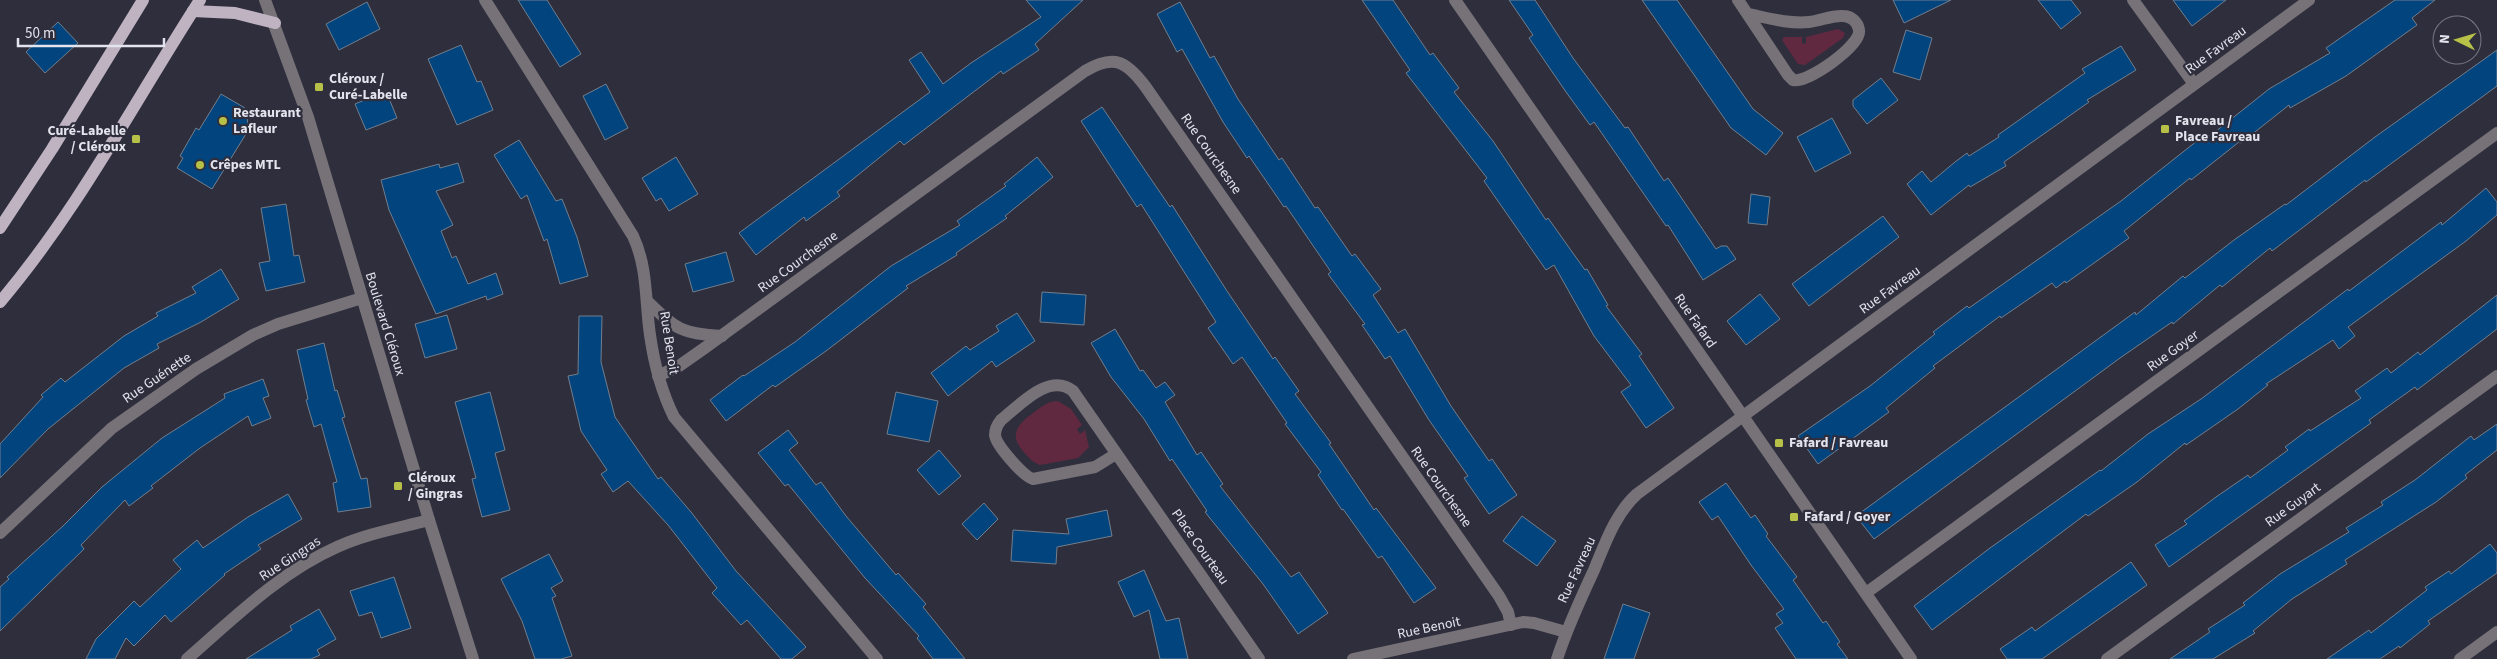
<svg xmlns="http://www.w3.org/2000/svg" width="2497" height="659" font-family="'Source Sans 3',sans-serif">
	<style>
		.green { fill: #612940 }
		.building { fill: #02447e; stroke: #727e8c }
		.lines { fill: none; stroke-linecap: round; stroke-linejoin: round }
		.minor { stroke: #777278; stroke-width: 12 }
		.major { stroke: #bfb3c1; stroke-width: 12 }
		.poi-dot { fill: #b7c147; stroke: #2f2e3d; stroke-width: 2 }
		.labels { text-anchor: middle; dominant-baseline: central; stroke-width: 4.5; stroke-linejoin: round; paint-order: stroke }
		.street-label { font-size: 14px; fill: #e4e4ee; stroke: #2f2e3d }
		.poi-label { font-size: 14px; font-weight: bold; fill: #e4e4ee; stroke: #2f2e3d; text-anchor: start }
	</style>
	<rect width="100%" height="100%" fill="#2f2e3d"/>
	<g class="green">
		<path d="M1838 29 1845 33 1843 38 1805 65 1798 64 1782 40 1784 37H1802V43L1806 44V37Z"/>
		<path d="M1058 401 1071 409 1082 425 1077 429 1080 434 1085 430 1089 447 1078 458 1040 465C1032 462 1027 456 1022 450 1007 432 1022 421 1037 410 1044 405 1049 401 1058 401Z"/>
	</g>
	<g class="building">
		<path d="M518 0H547L581 54 560 67Z"/>
		<path d="M1026 0H1083L1035 44 1039 50 1003 74 1001 71 904 145 900 141 837 192 840 196 806 221 804 217 756 255 739 233 930 92 909 60 921 52 943 84 971 63 1041 17Z"/>
		<path d="M1362 0H1393L1430 55 1433 53 1459 88 1454 92 1493 141 1546 220 1548 218 1585 270 1587 269 1608 305 1606 306 1642 354 1639 356 1674 408 1646 428 1621 392 1631 385 1594 336 1554 265 1546 270 1484 181 1487 178 1406 73 1410 70Z"/>
		<path d="M1509 0H1535L1573 58 1625 128 1628 127 1664 181 1668 178 1716 249 1721 246H1727L1736 259 1703 280 1668 225 1666 226 1594 122 1590 125 1566 92 1529 38 1533 35Z"/>
		<path d="M1642 0H1677L1753 109 1783 133 1766 155 1731 128Z"/>
		<path d="M1893 0H1951L1904 23Z"/>
		<path d="M2038 0H2071L2081 13 2061 29Z"/>
		<path d="M2173 0H2226L2192 26Z"/>
		<path d="M2395 0H2435L2412 18 2417 25 2346 76 2290 108 2289 105 2241 143 2239 142 2191 180 2190 178 2124 231 2129 238 2066 283 2065 281 2056 288 2052 283 2001 318 2000 316 1933 366 1935 368 1886 408 1889 412 1818 464 1798 436 1870 386 1935 334 1933 332 1967 306 1969 308 2121 201 2207 133 2210 136 2269 89 2330 53 2326 48Z"/>
		<path d="M367 2 380 29 339 50 326 24Z"/>
		<path d="M1180 2 1210 58 1214 56 1238 99 1279 160 1282 158 1315 208 1318 207 1352 256 1355 254 1381 289 1373 295 1398 333 1405 329 1451 406 1489 461 1492 459 1517 495 1489 514 1464 478 1468 476 1429 420 1390 356 1385 359 1362 325 1365 324 1328 274 1331 272 1286 206 1284 207 1249 156 1247 158 1223 122 1182 49 1177 52 1157 14Z"/>
		<path d="M58 22 78 43 45 73 26 52Z"/>
		<path d="M1906 30 1932 38 1920 80 1893 72Z"/>
		<path d="M461 45 477 82 481 81 493 110 457 125 428 59Z"/>
		<path d="M2121 46 2136 70 2087 100 2089 102 2004 162 2006 166 1970 187 1969 185 1931 215 1907 184 1922 171 1931 182 1955 162 1967 153 1969 156 1999 137 1998 135 2085 73 2082 69Z"/>
		<path d="M2497 50V86L2366 182 2365 180 2272 251 2270 248 2222 287 2220 285 2173 324 2172 322 2120 358 1874 539 1856 516 2135 312 2136 315 2183 276 2185 278 2234 240 2285 204 2286 205 2375 137Z"/>
		<path d="M1881 78 1898 100 1867 124 1853 106V100Z"/>
		<path d="M606 84 628 128 605 140 583 96Z"/>
		<path d="M386 91 397 118 366 130 355 104Z"/>
		<path d="M221 94 245 108 249 129 212 189 177 168 183 158 180 156 196 128 199 130Z"/>
		<path d="M1102 107 1170 207 1172 205 1227 291 1273 359 1275 357 1299 391 1295 394 1331 443 1329 444 1374 510 1376 508 1436 588 1414 603 1382 556 1378 558 1343 509 1342 510 1318 475 1321 472 1285 424 1287 423 1242 357 1233 364 1208 328 1216 322 1141 204 1137 207 1081 121Z"/>
		<path d="M1832 118 1851 153 1815 172 1797 137Z"/>
		<path d="M519 140 556 201 562 199 577 237 588 276 560 284 547 239 544 241 527 195 521 199 494 155Z"/>
		<path d="M676 157 698 194 669 211 661 198 656 201 642 178Z"/>
		<path d="M1037 157 1053 177 1005 216 1007 218 956 253 957 255 906 286 908 288 826 351 775 387 773 385 726 421 710 400 743 375 744 376 795 342 891 266 960 225 957 221 1006 186 1004 184Z"/>
		<path d="M458 163 464 182 436 191 453 225 441 231 452 258 456 256 468 284 496 273 503 294 487 300 486 296 436 314 389 210 381 180 439 164 440 168Z"/>
		<path d="M2486 188 2497 202V215L2466 241 2348 327 2355 336 2339 349 2333 340 2266 384 2268 385 2238 409 2186 445 2185 443 2137 482 2088 516 2086 514 1932 630 1914 606 1990 548 2100 470 2101 471 2148 434 2201 399 2348 289 2349 291 2441 222 2442 225Z"/>
		<path d="M1751 194 1770 197 1767 225 1748 223Z"/>
		<path d="M286 204 294 256 299 255 305 282 266 291 259 263 270 261 261 208Z"/>
		<path d="M1883 216 1899 237 1809 306 1792 284Z"/>
		<path d="M726 252 734 281 693 292 685 264Z"/>
		<path d="M221 269 239 299 201 322 157 344 159 348 124 368 48 429 0 478V444L43 397 41 395 61 378 65 382 124 336 158 316 156 313 196 293 192 287Z"/>
		<path d="M1042 292 1086 295 1084 325 1040 322Z"/>
		<path d="M1760 294 1780 319 1746 345 1727 321Z"/>
		<path d="M2497 295V329L2417 390 2415 387 2369 420 2371 423 2169 567 2155 545 2187 524 2184 521 2216 497 2248 475 2250 478 2288 450 2285 447 2309 429 2310 431 2361 398 2355 391 2387 368 2391 373 2418 352 2420 355Z"/>
		<path d="M1017 313 1035 341 996 367 992 361 948 396 931 373 966 346 970 350 999 331 996 326Z"/>
		<path d="M447 315 457 349 425 358 415 324Z"/>
		<path d="M579 316H602L601 362 615 417 658 479 661 477 691 512 736 571 806 647 792 659H781L747 620 741 625 712 593 717 588 668 525 628 481 613 492 601 474 607 470 581 431 568 376 578 374Z"/>
		<path d="M1115 329 1140 371 1143 370 1156 388 1165 382 1175 395 1165 402 1197 455 1201 452 1223 484 1220 486 1291 577 1299 572 1328 613 1298 634 1263 584 1205 512 1207 511 1172 459 1170 461 1144 419 1111 377 1091 343Z"/>
		<path d="M324 343 335 391 337 390 345 417 342 418 361 479 367 478 371 507 338 512 333 483 337 482 321 424 314 427 306 400 308 399 297 350Z"/>
		<path d="M263 379 269 396 263 398 271 418 252 426 248 416 200 448 151 486 153 488 129 506 125 500 81 545 84 549 0 631V587L9 579 7 577 63 526 102 487 162 438 225 398 224 394Z"/>
		<path d="M490 392 505 450 495 453 510 510 482 517 472 479 476 478 455 402Z"/>
		<path d="M896 392 938 401 929 442 887 434Z"/>
		<path d="M2497 424V450L2465 475 2467 478 2436 502 2345 560 2347 564 2292 599 2253 631 2255 633 2213 659H2170L2210 632 2208 629 2245 605 2243 603 2280 574 2349 532 2346 528 2383 505 2381 502 2415 480 2471 436 2474 440Z"/>
		<path d="M788 430 798 443 789 450 816 485 821 482 846 516 896 575 898 573 926 604 923 607 965 659H933L917 638 919 636 865 578 788 484 785 486 758 453Z"/>
		<path d="M939 450 961 476 939 495 917 470Z"/>
		<path d="M1726 483 1751 518 1755 515 1768 534 1766 536 1797 577 1793 580 1823 623 1826 621 1840 642 1837 644 1848 659H1796L1775 628 1783 623 1776 614 1784 609 1751 565 1718 516 1712 520 1699 502Z"/>
		<path d="M288 494 302 519 258 545 261 549 224 574 225 575 171 622 165 615 134 646 126 638 115 659H86L96 639 134 601 140 607 181 569 173 560 197 540 203 548 248 517Z"/>
		<path d="M984 503 998 519 977 540 962 524Z"/>
		<path d="M1107 510 1112 536 1057 547 1056 564 1011 561 1013 530 1069 534 1066 519Z"/>
		<path d="M1522 516 1556 541 1537 566 1503 541Z"/>
		<path d="M2490 544 2497 553V573L2428 621 2430 624 2400 648 2399 646 2380 659H2327L2369 630 2371 633 2427 590 2425 587 2449 571 2451 574Z"/>
		<path d="M549 554 563 581 551 588 556 596 552 598 572 656 561 659H535L522 621 501 579Z"/>
		<path d="M2131 562 2147 585 2042 659H2007L2000 649 2032 627 2035 631Z"/>
		<path d="M1144 570 1166 621 1179 618 1188 659H1160L1149 610 1134 617 1118 582Z"/>
		<path d="M394 577 411 628 381 638 372 612 359 616 350 591Z"/>
		<path d="M1623 604 1650 613 1634 659H1604Z"/>
		<path d="M319 609 336 639 317 650 320 655 311 659H246L292 630 290 626Z"/>
	</g>
	<g class="lines">
		<g class="minor">
			<path d="M265 0 308 117 429 520 473 659"/>
			<path d="M485 0 633 236C648 268 645 301 650 335 654 363 661 391 674 417L877 659"/>
			<path d="M1455 0 1911 659"/>
			<path d="M1738 0 1788 75 1793 80C1807 84 1862 45 1859 30 1858 22 1851 16 1843 16 1832 15 1820 21 1809 22 1788 24 1768 18 1748 14"/>
			<path d="M2133 0 2194 84"/>
			<path d="M648 302C676 329 681 334 722 336"/>
			<path d="M658 376 679 366 706 347 1085 71C1114 54 1126 61 1145 86L1499 596 1508 612 1511 625"/>
			<path d="M1116 454 1095 467 1033 479C1023 476 996 445 995 435 995 429 997 425 1001 420 1020 405 1049 372 1073 391L1259 659"/>
			<path d="M0 533 112 428 196 369 253 335 278 324 362 298"/>
			<path d="M1866 593 2497 133"/>
			<path d="M187 659C233 619 280 572 337 547 365 534 399 528 429 520"/>
			<path d="M1353 659 1523 622 1534 623 1566 632"/>
			<path d="M1557 659C1567 628 1580 600 1594 570 1605 544 1615 514 1637 494L2309 0"/>
			<path d="M2107 659 2497 376"/>
			<path d="M2460 659 2497 632"/>
		</g>
		<g class="major">
			<path d="M193 11 235 13 275 23"/>
			<path d="M0 228 52 149 143 0"/>
			<path d="M0 302C79 209 134 102 200 0"/>
		</g>
	</g>
	<g class="poi-dot">
		<rect x="314" y="82" width="10" height="10" rx="2.5"/>
		<circle cx="223" cy="121" r="5"/>
		<rect x="2160" y="124" width="10" height="10" rx="2.5"/>
		<rect x="131" y="134" width="10" height="10" rx="2.5"/>
		<circle cx="200" cy="165" r="5"/>
		<rect x="1774" y="438" width="10" height="10" rx="2.5"/>
		<rect x="393" y="481" width="10" height="10" rx="2.5"/>
		<rect x="1789" y="512" width="10" height="10" rx="2.5"/>
	</g>
	<g class="labels">
		<g class="street-label">
			<text transform="translate(2216 50) rotate(-36)">Rue Favreau</text>
			<text transform="translate(1211 154) rotate(55)">Rue Courchesne</text>
			<text transform="translate(798 262) rotate(-36)">Rue Courchesne</text>
			<text transform="translate(1890 290) rotate(-36)">Rue Favreau</text>
			<text transform="translate(1695 321) rotate(55)">Rue Fafard</text>
			<text transform="translate(385 324) rotate(73)">Boulevard Cléroux</text>
			<text transform="translate(669 343) rotate(81)">Rue Benoit</text>
			<text transform="translate(2173 351) rotate(-36)">Rue Goyer</text>
			<text transform="translate(157 378) rotate(-34)">Rue Guénette</text>
			<text transform="translate(1441 487) rotate(55)">Rue Courchesne</text>
			<text transform="translate(2293 505) rotate(-36)">Rue Guyart</text>
			<text transform="translate(1200 547) rotate(55)">Place Courteau</text>
			<text transform="translate(290 559) rotate(-33)">Rue Gingras</text>
			<text transform="translate(1577 570) rotate(-65)">Rue Favreau</text>
			<text transform="translate(1429 628) rotate(-12)">Rue Benoit</text>
		</g>
		<g class="poi-label">
			<text x="329" y="79">Cléroux /<tspan x="329" dy="16">Curé-Labelle</tspan></text>
			<text x="233" y="113">Restaurant<tspan x="233" dy="16">Lafleur</tspan></text>
			<text x="2175" y="121">Favreau /<tspan x="2175" dy="16">Place Favreau</tspan></text>
			<text x="126" y="131" text-anchor="end">Curé-Labelle<tspan x="126" dy="16">/ Cléroux</tspan></text>
			<text x="210" y="165">Crêpes MTL</text>
			<text x="1789" y="443">Fafard / Favreau</text>
			<text x="408" y="478">Cléroux<tspan x="408" dy="16">/ Gingras</tspan></text>
			<text x="1804" y="517">Fafard / Goyer</text>
		</g>
	</g>
	<g transform="translate(2457 40) rotate(275)"><circle r="24" fill="#2f2e3d" stroke="#777784"/>
	<path d="M0-4L9 19L0 12L-9 19Z" fill="#b7c147"/>
	<text y="-8" font-size="14" font-weight="bold" text-anchor="middle" fill="#e4e4ee">N</text>
	</g>
	<path d="M18 38v8h146v-8" fill="none" stroke="#e4e4ee" stroke-width="2.5"/>
	<text x="25" y="38" font-size="15" fill="#e4e4ee" stroke="#2f2e3d" stroke-width="4" paint-order="stroke">50 m</text>
</svg>
